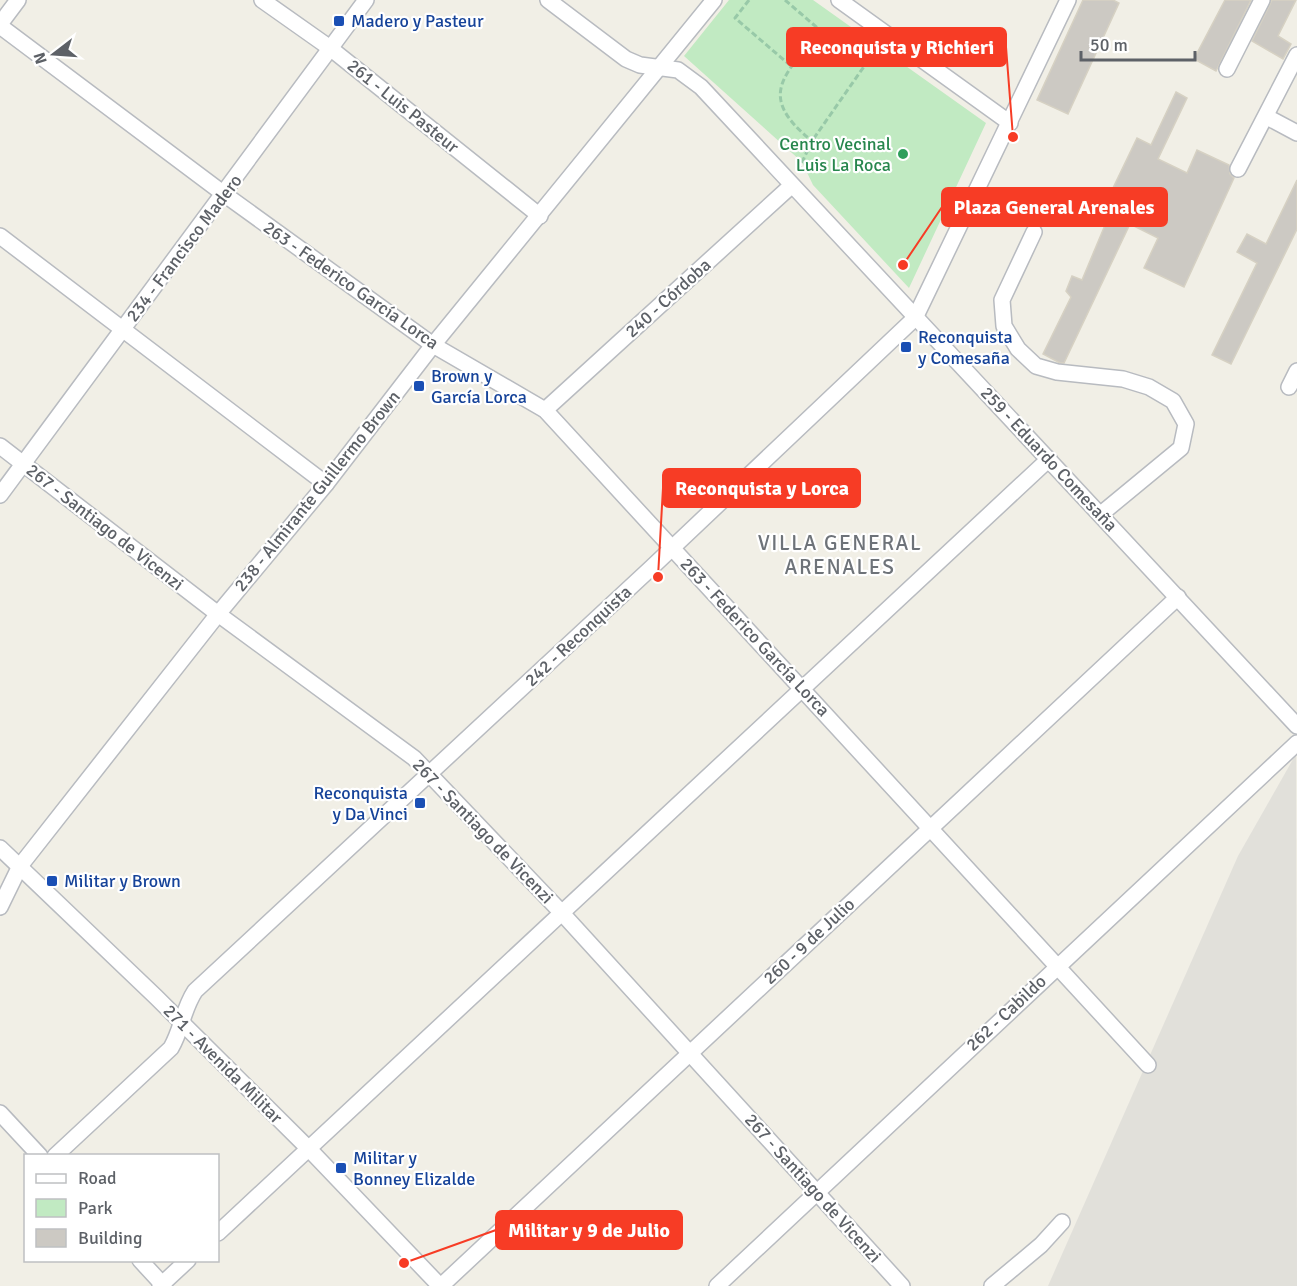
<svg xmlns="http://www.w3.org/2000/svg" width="1297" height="1286" font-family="Signika,sans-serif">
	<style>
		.industrial { fill: #e1e0da }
		.green { fill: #c1eac2 }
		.building { fill: #ccc9c3; stroke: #d6d1c3; stroke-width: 1.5 }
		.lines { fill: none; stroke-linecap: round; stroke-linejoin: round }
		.minor-casing { stroke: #b8bbc0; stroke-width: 18 }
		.path { stroke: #98c9a8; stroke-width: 3; stroke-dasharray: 6 3; stroke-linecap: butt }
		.minor { stroke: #fff; stroke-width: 15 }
		.transit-dot { fill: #1a4fb4; stroke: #fff; stroke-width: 2 }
		.leisure-dot { fill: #2e9e5b; stroke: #fff; stroke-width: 2 }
		.labels { text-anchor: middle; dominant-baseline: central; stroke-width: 4.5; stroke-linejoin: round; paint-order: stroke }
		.transit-label { font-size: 18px; fill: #164399; stroke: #fff; text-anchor: start }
		.street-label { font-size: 18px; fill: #5d6167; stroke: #fff }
		.leisure-label { font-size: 18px; fill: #27864d; stroke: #fff; text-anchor: end }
		.quarter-label { font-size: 21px; letter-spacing: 1.5px; fill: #6e7379; stroke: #fff }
		.leader { fill: none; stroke: #f73c25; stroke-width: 2 }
		.callout-dot { fill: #f73c25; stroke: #fff; stroke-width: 2 }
		.callout { fill: #f73c25; stroke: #f73c25; stroke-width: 2 }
		.callout-label { font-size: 20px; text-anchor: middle; font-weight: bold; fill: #fff }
	</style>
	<rect width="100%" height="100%" fill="#f1efe6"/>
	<path class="industrial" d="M1296 754 1297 1286H1048L1238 856Z"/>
	<path class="green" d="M729 0H813L986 123 909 288 813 185 802 162 684 56Z"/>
	<g class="building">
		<path d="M1083 0H1113L1119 3 1068 114 1037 100Z"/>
		<path d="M1225 0H1251L1216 71 1194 59Z"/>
		<path d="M1272 0H1296L1278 36 1291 44 1283 59 1252 41Z"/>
		<path d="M1176 92 1187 98 1158 159 1187 173 1197 150 1229 165 1230 174 1234 178 1184 287 1144 268 1158 238 1130 224 1064 363H1060L1043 354 1071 297 1066 291 1072 276 1082 280 1108 218 1102 211 1137 138 1151 145Z"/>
		<path d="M1297 180V229L1231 364 1212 355 1257 263 1237 252 1247 234 1266 244Z"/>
	</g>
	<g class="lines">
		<defs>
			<g id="minor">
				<path d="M262 0 330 48 540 216"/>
				<path d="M548 0 626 59 640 65 678 70 701 87 1297 726"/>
				<path d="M839 0 1010 123"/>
				<path d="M0 24 18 0"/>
				<path d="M0 26 224 194 433 345 545 410 1148 1065"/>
				<path d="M1227 69 1262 0"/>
				<path d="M1267 117 1297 133"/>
				<path d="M1238 169 1297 55"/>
				<path d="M1034 232 1002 300 1004 326 1018 349 1036 366 1057 372 1123 379 1149 387 1173 401 1186 424 1181 448 1101 514"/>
				<path d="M0 236 326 484"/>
				<path d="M1289 387 1297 371"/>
				<path d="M545 410 791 186"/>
				<path d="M0 446 218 614 414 758 561 912 902 1286"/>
				<path d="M0 495 366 0"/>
				<path d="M0 848 156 997 308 1148 440 1286"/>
				<path d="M0 907 20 866 218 614 326 484 433 345 714 0"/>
				<path d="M0 1113 40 1156"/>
				<path d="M55 1156 171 1048C182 1029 183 1009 195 991L651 568 915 318 1068 0"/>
				<path d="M218 1233 1049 459"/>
				<path d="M140 1260 164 1286"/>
				<path d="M160 1286 188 1260"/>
				<path d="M441 1286 1178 597"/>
				<path d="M717 1286 1297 743"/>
				<path d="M992 1286 1041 1245 1062 1222"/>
			</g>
		</defs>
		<use href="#minor" class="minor-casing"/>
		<g class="path">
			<path d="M749 0 735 18 791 66"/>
			<path d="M785 0 821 31C784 75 756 96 812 141"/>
			<path d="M798 171 812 141 879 45"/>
		</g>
		<use href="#minor" class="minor"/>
	</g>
	<g class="transit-dot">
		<rect x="333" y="15" width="12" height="12" rx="3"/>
		<rect x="900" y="341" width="12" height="12" rx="3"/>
		<rect x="413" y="380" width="12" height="12" rx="3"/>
		<rect x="414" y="797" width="12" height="12" rx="3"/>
		<rect x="46" y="875" width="12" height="12" rx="3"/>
		<rect x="335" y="1162" width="12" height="12" rx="3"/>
	</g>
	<circle class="leisure-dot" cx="903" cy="154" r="6"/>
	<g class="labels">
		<g class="transit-label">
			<text x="351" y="21">Madero y Pasteur</text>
			<text x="918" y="337">Reconquista<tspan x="918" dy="21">y Comesaña</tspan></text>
			<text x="431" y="376">Brown y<tspan x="431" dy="21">García Lorca</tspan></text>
			<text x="408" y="793" text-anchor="end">Reconquista<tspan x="408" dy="21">y Da Vinci</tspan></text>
			<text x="64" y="881">Militar y Brown</text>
			<text x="353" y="1158">Militar y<tspan x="353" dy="21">Bonney Elizalde</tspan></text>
		</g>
		<g class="street-label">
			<text transform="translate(403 106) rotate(39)">261 - Luis Pasteur</text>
			<text transform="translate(184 248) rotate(-53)">234 - Francisco Madero</text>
			<text transform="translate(351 285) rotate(35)">263 - Federico García Lorca</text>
			<text transform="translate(668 298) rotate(-42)">240 - Córdoba</text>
			<text transform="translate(1049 459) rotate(47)">259 - Eduardo Comesaña</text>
			<text transform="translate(317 491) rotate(-51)">238 - Almirante Guillermo Brown</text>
			<text transform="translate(105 527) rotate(38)">267 - Santiago de Vicenzi</text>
			<text transform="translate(578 636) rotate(-43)">242 - Reconquista</text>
			<text transform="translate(755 637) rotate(47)">263 - Federico García Lorca</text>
			<text transform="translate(483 831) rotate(46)">267 - Santiago de Vicenzi</text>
			<text transform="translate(809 941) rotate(-43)">260 - 9 de Julio</text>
			<text transform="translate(1006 1013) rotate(-43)">262 - Cabildo</text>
			<text transform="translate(223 1064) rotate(45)">271 - Avenida Militar</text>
			<text transform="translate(813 1188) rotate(48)">267 - Santiago de Vicenzi</text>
		</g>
		<g class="leisure-label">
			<text x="891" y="144">Centro Vecinal<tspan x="891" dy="21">Luis La Roca</tspan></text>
		</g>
		<g class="quarter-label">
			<text x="840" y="543">VILLA GENERAL<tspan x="840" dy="24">ARENALES</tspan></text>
		</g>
	</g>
	<path class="leader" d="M1013 137L1006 47M903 265L942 207M658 577L663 488M404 1263L496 1230"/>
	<g class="callout-dot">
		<circle cx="1013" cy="137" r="6"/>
		<circle cx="903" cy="265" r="6"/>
		<circle cx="658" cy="577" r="6"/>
		<circle cx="404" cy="1263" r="6"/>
	</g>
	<g class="callout">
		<rect x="787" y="28" width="219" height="38" rx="6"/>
		<rect x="942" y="188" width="225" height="38" rx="6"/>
		<rect x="663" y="469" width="197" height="38" rx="6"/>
		<rect x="496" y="1211" width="186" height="38" rx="6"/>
	</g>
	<g class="callout-label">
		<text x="897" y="54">Reconquista y Richieri</text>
		<text x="1054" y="214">Plaza General Arenales</text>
		<text x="762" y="495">Reconquista y Lorca</text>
		<text x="589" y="1237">Militar y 9 de Julio</text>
	</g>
	<rect x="24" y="1154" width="195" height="108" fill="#ffffff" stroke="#bec0c2" stroke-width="1.5"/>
	<rect x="36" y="1174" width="30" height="9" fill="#ffffff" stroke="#bec0c2" stroke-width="1.5"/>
	<text x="78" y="1184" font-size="18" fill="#5d6167">Road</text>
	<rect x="36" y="1199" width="30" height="18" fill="#c1eac2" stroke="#bec0c2" stroke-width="1.5"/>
	<text x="78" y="1214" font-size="18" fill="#5d6167">Park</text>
	<rect x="36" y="1229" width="30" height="18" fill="#ccc9c3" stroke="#bec0c2" stroke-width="1.5"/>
	<text x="78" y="1244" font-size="18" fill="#5d6167">Building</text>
	<g transform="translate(54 54) rotate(253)" stroke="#ffffff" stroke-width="4.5" paint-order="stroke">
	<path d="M0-4.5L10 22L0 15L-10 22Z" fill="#5d6167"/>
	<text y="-9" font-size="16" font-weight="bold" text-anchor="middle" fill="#5d6167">N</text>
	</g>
	<path d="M1081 51v9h114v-9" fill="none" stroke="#5d6167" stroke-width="3"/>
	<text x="1090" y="51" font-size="18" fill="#5d6167" stroke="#ffffff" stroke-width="4.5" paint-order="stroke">50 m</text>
</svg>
